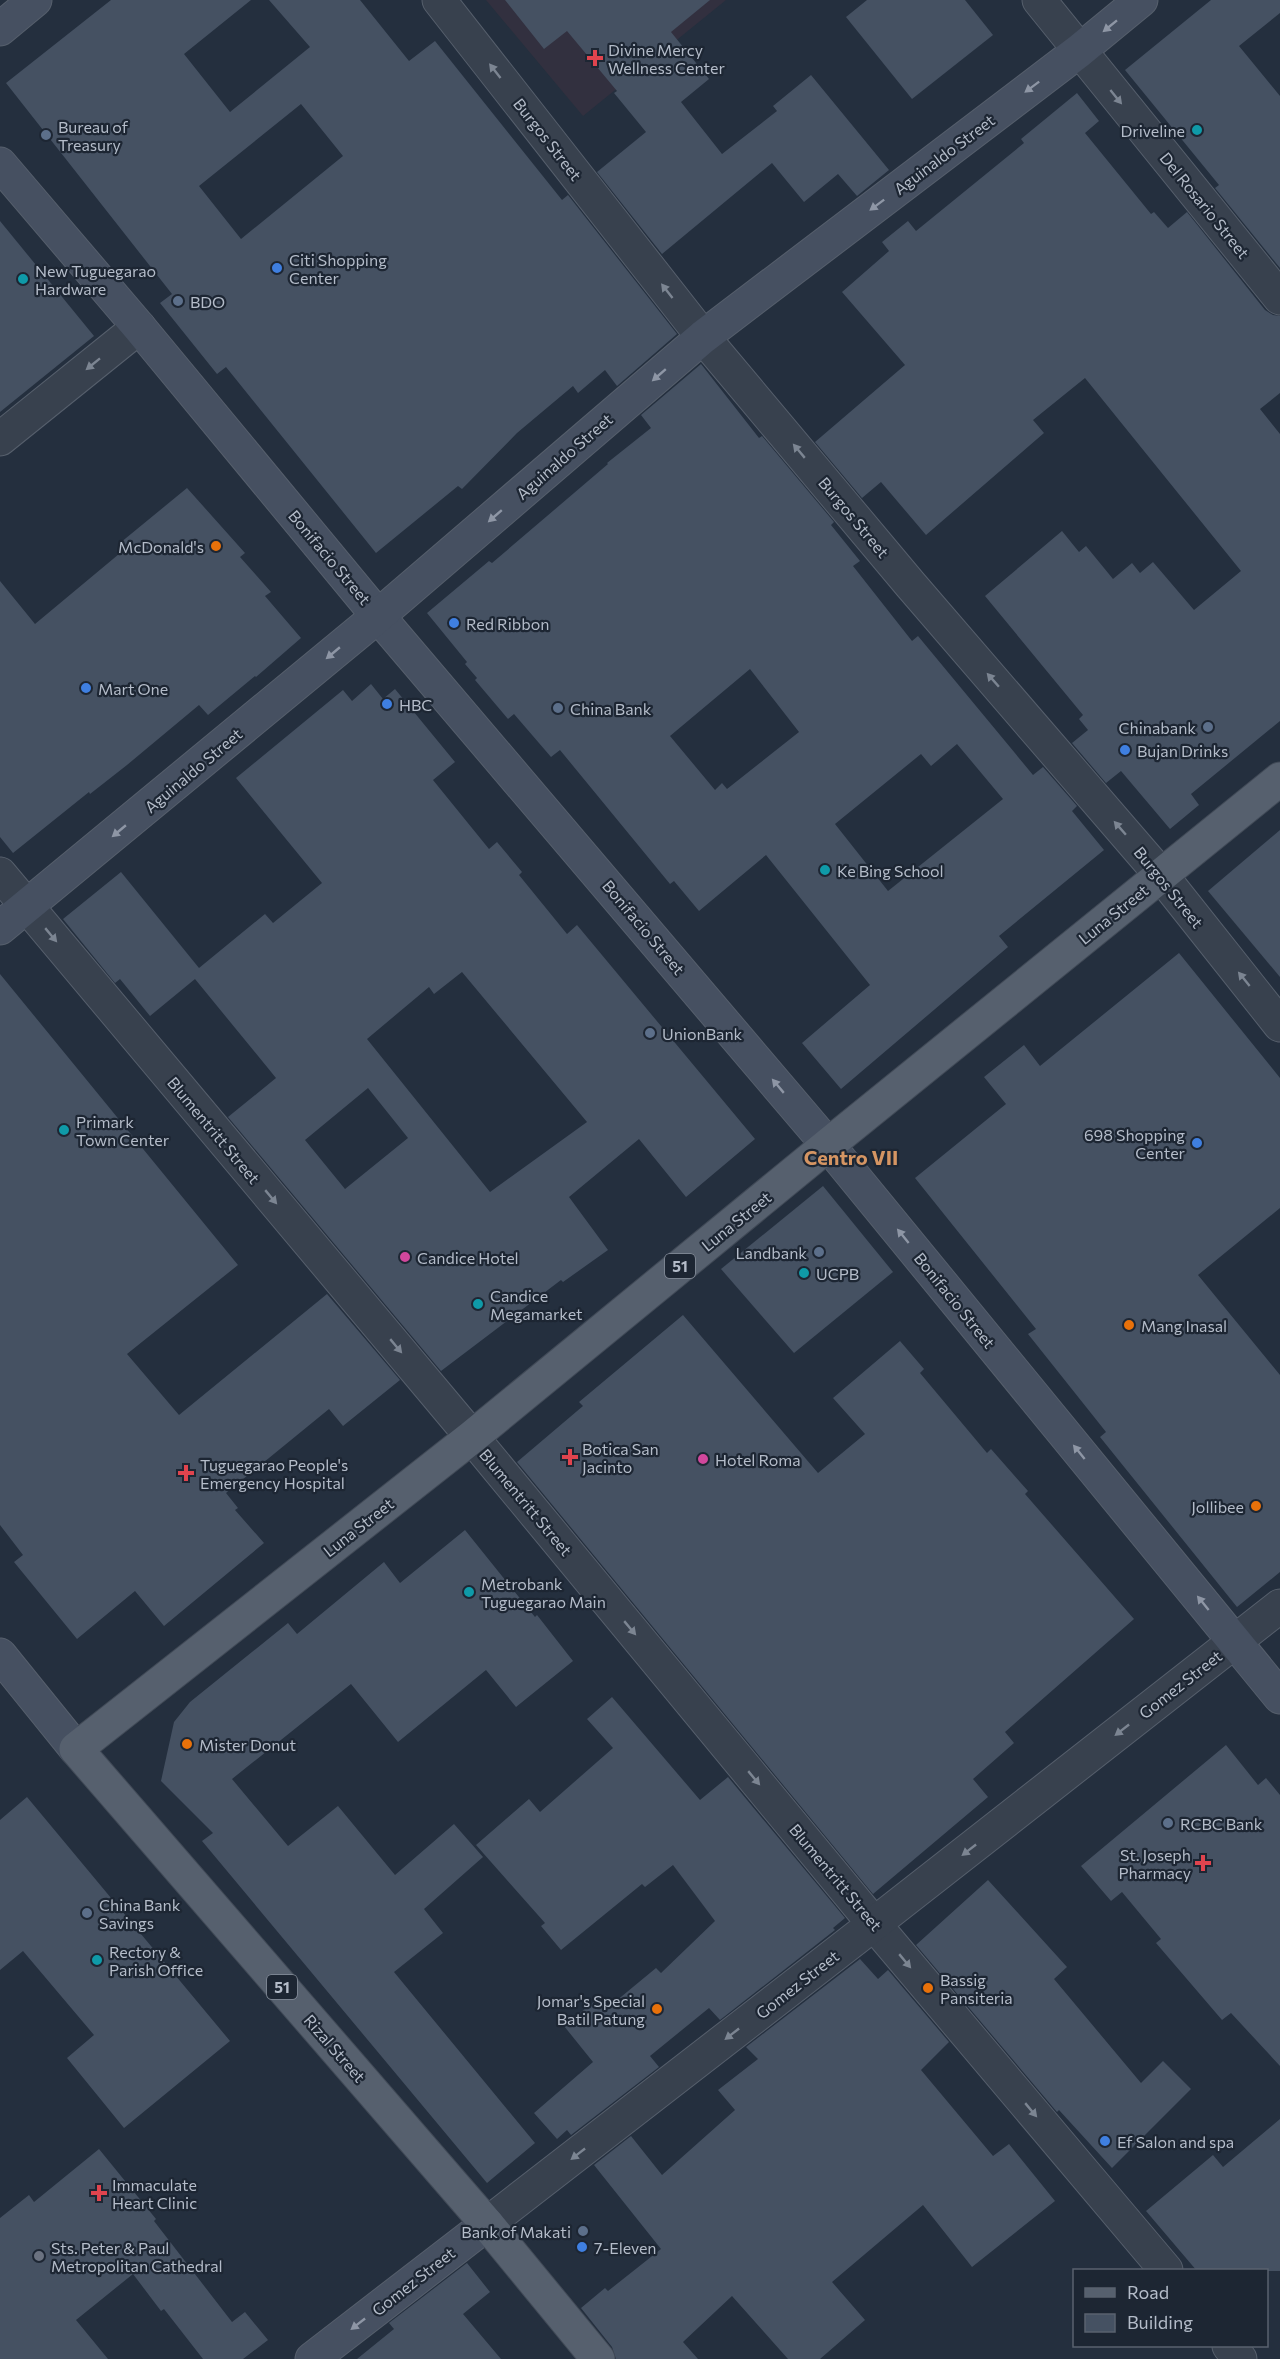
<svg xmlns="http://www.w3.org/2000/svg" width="1280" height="2359" font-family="Commissioner,sans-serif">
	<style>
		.medical { fill: #32303f }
		.building { fill: #455162; fill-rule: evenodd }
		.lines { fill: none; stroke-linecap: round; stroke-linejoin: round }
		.street-casing { stroke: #565f6c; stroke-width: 35 }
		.secondary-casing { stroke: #565f6c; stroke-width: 35 }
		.primary-casing { stroke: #414a57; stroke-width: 35 }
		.street { stroke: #38414e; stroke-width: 33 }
		.secondary { stroke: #465061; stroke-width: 33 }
		.primary { stroke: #56606e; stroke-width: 33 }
		.oneway { fill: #8e96a5 }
		.oneway2 { fill: #7c8592 }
		.health-dot { fill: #e0444e; stroke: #1d2633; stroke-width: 2 }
		.culture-dot { fill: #0f9aa8; stroke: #1d2633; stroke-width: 2 }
		.service-dot { fill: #5c6f8a; stroke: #1d2633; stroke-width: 2 }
		.shop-dot { fill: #3f7fe0; stroke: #1d2633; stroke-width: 2 }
		.food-dot { fill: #e8710a; stroke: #1d2633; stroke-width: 2 }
		.hotel-dot { fill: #d1479c; stroke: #1d2633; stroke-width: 2 }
		.worship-dot { fill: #6b7280; stroke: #1d2633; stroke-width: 2 }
		.labels { text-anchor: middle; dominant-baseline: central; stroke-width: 4.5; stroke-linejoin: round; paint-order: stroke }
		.shield { fill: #1d2633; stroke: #878f9c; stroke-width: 1.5 }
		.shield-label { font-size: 15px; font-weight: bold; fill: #b4bcc9 }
		.poi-label { font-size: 16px; fill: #b4bcc9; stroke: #1d2633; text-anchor: start }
		.street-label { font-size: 16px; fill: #b4bcc9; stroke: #1d2633 }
		.quarter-label { font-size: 20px; font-weight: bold; fill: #d59563; stroke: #1d2633 }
	</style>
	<rect width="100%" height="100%" fill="#242f3e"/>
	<path class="medical" d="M486 0H726L583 116Z"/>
	<g class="building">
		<path d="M111 0H251L184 54 230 112 310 47 269 0H360L409 61 435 41 562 200 568 195 677 334 617 386 605 370 578 393 573 386 517 433 462 489 458 486 376 553 226 367 217 374 160 303 172 294 6 83ZM301 104 343 156 241 239 199 186Z"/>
		<path d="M505 0H710L671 32 709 79 681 102 722 154 777 111 773 106 811 75 889 170 857 196 838 174 804 202 772 163 662 254 597 172 646 132 614 93 617 91 567 31 544 49Z"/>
		<path d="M867 0H965L993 35 912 99 846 17Z"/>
		<path d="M1211 0H1280V13L1239 46 1280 96V268L1215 188 1219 185 1125 70Z"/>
		<path d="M1077 93 1099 121 1085 133 1151 214 1154 212 1168 228 1187 212 1265 310 1273 315 1280 316V393L1260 409 1280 434V721L1191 794 1199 805 1170 829 1121 771 1106 783 1072 743 1088 730 1079 719 1083 715 985 596 1062 531 1079 552 1086 546 1113 579 1132 563 1140 573 1153 562 1194 610 1241 571 1085 378 1033 420 1044 433 926 535 881 482 862 498 815 442 905 365 842 292 889 251 882 242 908 221 916 231 1024 143 1021 139Z"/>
		<path d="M0 221 94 336 0 412Z"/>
		<path d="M701 364 759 438 762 436 834 522 831 525 860 561 853 566 912 641 918 636 1033 775 1043 767 1077 806 1072 811 1104 850 999 936 1008 947 841 1089 802 1043 870 985 766 855 699 911 674 881 670 884 560 750 551 757 514 714 508 719 475 680 477 678 465 664 467 662 427 613 489 561 492 563 608 464 607 463 651 428 641 415ZM750 669 799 732 727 789 722 783 715 790 670 736ZM957 744 1003 799 888 891 835 824 921 754 931 766Z"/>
		<path d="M187 488 245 553 240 557 271 592 265 596 301 638 256 677 255 676 208 715 199 705 127 765 90 794 89 792 13 853 0 837V581L35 624 125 549 120 543Z"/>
		<path d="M371 684 383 699 395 689 455 762 433 780 489 849 497 842 522 872 519 875 567 934 577 925 755 1139 686 1197 639 1139 569 1197 608 1250 563 1282 561 1280 441 1371 228 1117 276 1078 195 979 150 1016 120 979 115 983 63 919 121 872 199 968 265 914 273 923 322 883 236 778 343 690 352 701ZM462 972 587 1122 490 1192 367 1039 429 987 434 994ZM368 1088 408 1138 345 1189 305 1140Z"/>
		<path d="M1280 830V977L1208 891Z"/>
		<path d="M1179 953 1280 1078V1208L1198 1275 1280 1375V1572L1237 1607 1100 1437 1106 1432 1028 1334 1036 1329 915 1178 1006 1104 984 1077 1024 1045 1040 1066Z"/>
		<path d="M0 974 238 1265 127 1354 179 1415 327 1294 400 1380 343 1426 329 1409 226 1493 238 1508 235 1510 264 1543 164 1626 135 1591 77 1639 14 1562 23 1555 0 1525Z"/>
		<path d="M823 1186 893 1272 794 1353 721 1269Z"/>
		<path d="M683 1315 818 1473 865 1434 833 1398 900 1341 924 1369 920 1373 987 1453 991 1449 1028 1491 1025 1494 1134 1619 1005 1732 1014 1743 973 1779 988 1797 873 1894 517 1462 583 1406 579 1402Z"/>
		<path d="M465 1530 535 1617 537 1615 573 1661 516 1707 486 1670 398 1742 351 1684 232 1779 288 1846 338 1806 395 1875 454 1824 483 1857 424 1909 443 1933 394 1972 535 2143 487 2183 202 1841 213 1833 161 1781 174 1722 190 1702 288 1623 297 1634 384 1562 400 1583Z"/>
		<path d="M612 1697 700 1800 728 1777 845 1918 833 1928 835 1930 720 2020 709 2008 650 2056 659 2067 571 2135 567 2130 557 2139 534 2113 593 2062 564 2026 601 1996 610 2006 656 1968 661 1973 715 1921 673 1865 645 1887 642 1884 561 1950 541 1926 545 1923 476 1845 529 1799 540 1812 613 1748 587 1719Z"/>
		<path d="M1226 1745 1258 1785 1266 1778 1280 1795V2066L1231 2013 1222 2020 1156 1943 1161 1939 1122 1892 1111 1901 1081 1866Z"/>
		<path d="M27 1797 230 2041 124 2128 67 2058 94 2035 23 1951 0 1970V1820Z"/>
		<path d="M988 1880 1067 1967 1054 1979 1141 2083 1163 2061 1191 2089 1112 2168 1059 2110 1057 2112 916 1945Z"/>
		<path d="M860 1959 878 1979 888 1970 949 2042 921 2070 993 2156 1009 2144 1055 2201 972 2267 923 2205 832 2282 865 2320 820 2359H788L732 2296 683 2342 698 2359H616L612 2347 581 2308 605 2288 608 2291 661 2249 594 2165 631 2136 662 2175 735 2110 718 2090 758 2059 746 2047Z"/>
		<path d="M1280 2119V2271H1197L1146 2211 1213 2155 1223 2167Z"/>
		<path d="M99 2149 156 2219 154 2221 232 2322 245 2312 268 2340 243 2359H203L164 2309 161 2311 133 2274 76 2320 108 2359H0V2218L29 2195 34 2202Z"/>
		<path d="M467 2263 490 2292 463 2314 501 2359H357L394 2329 389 2323Z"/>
	</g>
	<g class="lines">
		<defs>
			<g id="street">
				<path d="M439 0 703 337 910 584 1161 875 1280 1025"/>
				<path d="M1039 0 1280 298"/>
				<path d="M0 439 139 327"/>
				<path d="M0 874 472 1437 874 1924 1166 2270"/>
				<path d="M487 2224 874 1924 1280 1606"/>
				<path d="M1229 2346 1240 2359"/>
			</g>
			<g id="secondary">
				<path d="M0 29 35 0"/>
				<path d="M0 164 139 327 378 616 828 1145 1280 1697"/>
				<path d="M0 928 378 616 703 337 1079 51 1141 0"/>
				<path d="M0 1655 76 1749"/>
				<path d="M312 2359 487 2224"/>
			</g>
			<path id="primary" d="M598 2359 487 2224 76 1749 472 1437 828 1145 1280 779"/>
		</defs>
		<use href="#street" class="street-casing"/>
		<use href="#secondary" class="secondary-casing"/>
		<use href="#primary" class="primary-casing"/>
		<use href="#street" class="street"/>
		<use href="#secondary" class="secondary"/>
		<use href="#primary" class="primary"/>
	</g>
	<defs><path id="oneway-solid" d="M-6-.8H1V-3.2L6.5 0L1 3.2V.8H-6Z" transform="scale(1.5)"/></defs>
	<g class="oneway">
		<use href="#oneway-solid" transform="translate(1110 26) rotate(141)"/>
		<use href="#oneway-solid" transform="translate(1032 87) rotate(143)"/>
		<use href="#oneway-solid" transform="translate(877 205) rotate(143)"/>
		<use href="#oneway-solid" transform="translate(659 375) rotate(139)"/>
		<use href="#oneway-solid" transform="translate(495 516) rotate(139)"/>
		<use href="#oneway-solid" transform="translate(333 653) rotate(140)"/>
		<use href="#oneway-solid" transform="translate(119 831) rotate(140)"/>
		<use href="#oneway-solid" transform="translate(778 1086) rotate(-130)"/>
		<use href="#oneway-solid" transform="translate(903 1236) rotate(-129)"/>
		<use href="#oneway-solid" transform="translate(1079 1452) rotate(-129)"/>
		<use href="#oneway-solid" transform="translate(1203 1603) rotate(-129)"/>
		<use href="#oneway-solid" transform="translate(358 2324) rotate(142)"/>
	</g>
	<g class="oneway2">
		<use href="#oneway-solid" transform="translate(495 71) rotate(-128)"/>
		<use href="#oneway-solid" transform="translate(1116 97) rotate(51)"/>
		<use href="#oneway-solid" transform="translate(667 291) rotate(-128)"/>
		<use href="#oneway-solid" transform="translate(93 364) rotate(141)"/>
		<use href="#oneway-solid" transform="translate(799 451) rotate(-130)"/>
		<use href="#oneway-solid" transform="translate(993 680) rotate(-131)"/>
		<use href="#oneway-solid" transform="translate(1120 828) rotate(-131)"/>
		<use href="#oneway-solid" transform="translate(51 935) rotate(50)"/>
		<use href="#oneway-solid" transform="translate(1244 979) rotate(-129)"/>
		<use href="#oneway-solid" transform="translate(271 1197) rotate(50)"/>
		<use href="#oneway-solid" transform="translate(396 1346) rotate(50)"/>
		<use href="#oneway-solid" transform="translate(630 1628) rotate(50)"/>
		<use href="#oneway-solid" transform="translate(1122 1730) rotate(142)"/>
		<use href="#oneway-solid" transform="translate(754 1778) rotate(50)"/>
		<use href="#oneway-solid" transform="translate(969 1850) rotate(142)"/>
		<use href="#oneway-solid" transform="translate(905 1961) rotate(50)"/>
		<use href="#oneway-solid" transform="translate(732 2034) rotate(142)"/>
		<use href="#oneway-solid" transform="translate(1031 2110) rotate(50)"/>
		<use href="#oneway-solid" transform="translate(578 2154) rotate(142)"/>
	</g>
	<g class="health-dot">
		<path d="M592 49h6v6h6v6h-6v6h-6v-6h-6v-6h6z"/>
		<path d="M567 1448h6v6h6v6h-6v6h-6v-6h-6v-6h6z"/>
		<path d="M183 1464h6v6h6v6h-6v6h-6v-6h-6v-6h6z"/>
		<path d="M1200 1854h6v6h6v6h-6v6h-6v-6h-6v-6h6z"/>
		<path d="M96 2184h6v6h6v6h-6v6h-6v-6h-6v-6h6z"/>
	</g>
	<g class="culture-dot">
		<circle cx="1197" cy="130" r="6"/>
		<circle cx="23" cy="279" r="6"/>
		<circle cx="825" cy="870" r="6"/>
		<circle cx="64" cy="1130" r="6"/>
		<circle cx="804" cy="1273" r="6"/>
		<circle cx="478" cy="1304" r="6"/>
		<circle cx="469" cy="1592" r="6"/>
		<circle cx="97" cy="1960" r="6"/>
	</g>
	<g class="service-dot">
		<circle cx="46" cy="135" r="6"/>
		<circle cx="178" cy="301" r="6"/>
		<circle cx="558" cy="708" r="6"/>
		<circle cx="1208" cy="727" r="6"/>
		<circle cx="650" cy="1033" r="6"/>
		<circle cx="819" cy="1252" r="6"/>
		<circle cx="1168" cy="1823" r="6"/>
		<circle cx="87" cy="1913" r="6"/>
		<circle cx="583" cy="2231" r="6"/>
	</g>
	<g class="shop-dot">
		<circle cx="277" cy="268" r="6"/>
		<circle cx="454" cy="623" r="6"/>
		<circle cx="86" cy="688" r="6"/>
		<circle cx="387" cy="704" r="6"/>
		<circle cx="1125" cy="750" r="6"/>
		<circle cx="1197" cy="1143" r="6"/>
		<circle cx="1105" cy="2141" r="6"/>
		<circle cx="582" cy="2247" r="6"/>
	</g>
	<g class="food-dot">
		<circle cx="216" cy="546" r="6"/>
		<circle cx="1129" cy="1325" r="6"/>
		<circle cx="1256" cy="1506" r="6"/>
		<circle cx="187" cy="1744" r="6"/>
		<circle cx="928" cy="1988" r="6"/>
		<circle cx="657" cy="2009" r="6"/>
	</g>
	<g class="hotel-dot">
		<circle cx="405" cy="1257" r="6"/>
		<circle cx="703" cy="1459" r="6"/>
	</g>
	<circle class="worship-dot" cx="39" cy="2256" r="6"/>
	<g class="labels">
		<g class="shield">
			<rect x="665" y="1254" width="30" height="24" rx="4.5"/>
			<rect x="267" y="1975" width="30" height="24" rx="4.5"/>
		</g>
		<g class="shield-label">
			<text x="680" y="1266">51</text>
			<text x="282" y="1987">51</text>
		</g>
		<g class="poi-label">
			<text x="608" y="49">Divine Mercy<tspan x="608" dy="18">Wellness Center</tspan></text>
			<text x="58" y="126">Bureau of<tspan x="58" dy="18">Treasury</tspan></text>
			<text x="1185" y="130" text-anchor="end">Driveline</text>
			<text x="289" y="259">Citi Shopping<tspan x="289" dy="18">Center</tspan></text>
			<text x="35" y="270">New Tuguegarao<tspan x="35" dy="18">Hardware</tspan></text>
			<text x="190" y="301">BDO</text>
			<text x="204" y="546" text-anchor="end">McDonald's</text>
			<text x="466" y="623">Red Ribbon</text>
			<text x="98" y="688">Mart One</text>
			<text x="399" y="704">HBC</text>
			<text x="570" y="708">China Bank</text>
			<text x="1196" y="727" text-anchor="end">Chinabank</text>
			<text x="1137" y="750">Bujan Drinks</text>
			<text x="837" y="870">Ke Bing School</text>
			<text x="662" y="1033">UnionBank</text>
			<text x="76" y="1121">Primark<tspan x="76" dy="18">Town Center</tspan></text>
			<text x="1185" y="1134" text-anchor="end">698 Shopping<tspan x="1185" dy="18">Center</tspan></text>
			<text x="807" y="1252" text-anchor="end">Landbank</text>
			<text x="417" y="1257">Candice Hotel</text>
			<text x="816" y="1273">UCPB</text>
			<text x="490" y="1295">Candice<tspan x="490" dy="18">Megamarket</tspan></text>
			<text x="1141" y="1325">Mang Inasal</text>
			<text x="582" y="1448">Botica San<tspan x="582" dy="18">Jacinto</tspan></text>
			<text x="715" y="1459">Hotel Roma</text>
			<text x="200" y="1464">Tuguegarao People's<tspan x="200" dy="18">Emergency Hospital</tspan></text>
			<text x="1244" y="1506" text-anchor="end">Jollibee</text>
			<text x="481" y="1583">Metrobank<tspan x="481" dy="18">Tuguegarao Main</tspan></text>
			<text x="199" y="1744">Mister Donut</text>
			<text x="1180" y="1823">RCBC Bank</text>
			<text x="1191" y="1854" text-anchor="end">St. Joseph<tspan x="1191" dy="18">Pharmacy</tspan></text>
			<text x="99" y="1904">China Bank<tspan x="99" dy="18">Savings</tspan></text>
			<text x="109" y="1951">Rectory &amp;<tspan x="109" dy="18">Parish Office</tspan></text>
			<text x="940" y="1979">Bassig<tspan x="940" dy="18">Pansiteria</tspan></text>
			<text x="645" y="2000" text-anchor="end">Jomar's Special<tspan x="645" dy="18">Batil Patung</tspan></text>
			<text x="1117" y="2141">Ef Salon and spa</text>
			<text x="112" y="2184">Immaculate<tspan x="112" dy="18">Heart Clinic</tspan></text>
			<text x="571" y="2231" text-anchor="end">Bank of Makati</text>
			<text x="51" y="2247">Sts. Peter &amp; Paul<tspan x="51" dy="18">Metropolitan Cathedral</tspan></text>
			<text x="594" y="2247">7-Eleven</text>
		</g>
		<g class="street-label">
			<text transform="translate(548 139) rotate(52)">Burgos Street</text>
			<text transform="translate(944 154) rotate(-37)">Aguinaldo Street</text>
			<text transform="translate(1205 205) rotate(51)">Del Rosario Street</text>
			<text transform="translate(564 456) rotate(-41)">Aguinaldo Street</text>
			<text transform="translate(854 517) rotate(50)">Burgos Street</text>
			<text transform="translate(330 557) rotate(50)">Bonifacio Street</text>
			<text transform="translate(193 770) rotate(-40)">Aguinaldo Street</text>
			<text transform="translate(1169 887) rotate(51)">Burgos Street</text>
			<text transform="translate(1113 914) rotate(-39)">Luna Street</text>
			<text transform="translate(644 927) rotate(50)">Bonifacio Street</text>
			<text transform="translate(214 1130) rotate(50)">Blumentritt Street</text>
			<text transform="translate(736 1221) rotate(-39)">Luna Street</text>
			<text transform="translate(955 1300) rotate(51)">Bonifacio Street</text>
			<text transform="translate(526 1502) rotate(50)">Blumentritt Street</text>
			<text transform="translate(358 1527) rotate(-38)">Luna Street</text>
			<text transform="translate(1180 1684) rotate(-38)">Gomez Street</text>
			<text transform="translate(836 1877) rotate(50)">Blumentritt Street</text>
			<text transform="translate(797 1984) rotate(-38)">Gomez Street</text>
			<text transform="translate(335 2048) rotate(49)">Rizal Street</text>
			<text transform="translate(413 2281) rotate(-38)">Gomez Street</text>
		</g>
		<g class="quarter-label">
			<text x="851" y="1157">Centro VII</text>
		</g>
	</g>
	<rect x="1073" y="2269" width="195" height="78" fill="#1d2633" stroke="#59626f" stroke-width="1.5"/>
	<rect x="1085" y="2288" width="30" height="9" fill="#56606e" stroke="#59626f" stroke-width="1.5"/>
	<text x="1127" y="2299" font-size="18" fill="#b4bcc9">Road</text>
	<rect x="1085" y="2314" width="30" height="18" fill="#455162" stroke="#59626f" stroke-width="1.5"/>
	<text x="1127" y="2329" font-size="18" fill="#b4bcc9">Building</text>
</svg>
